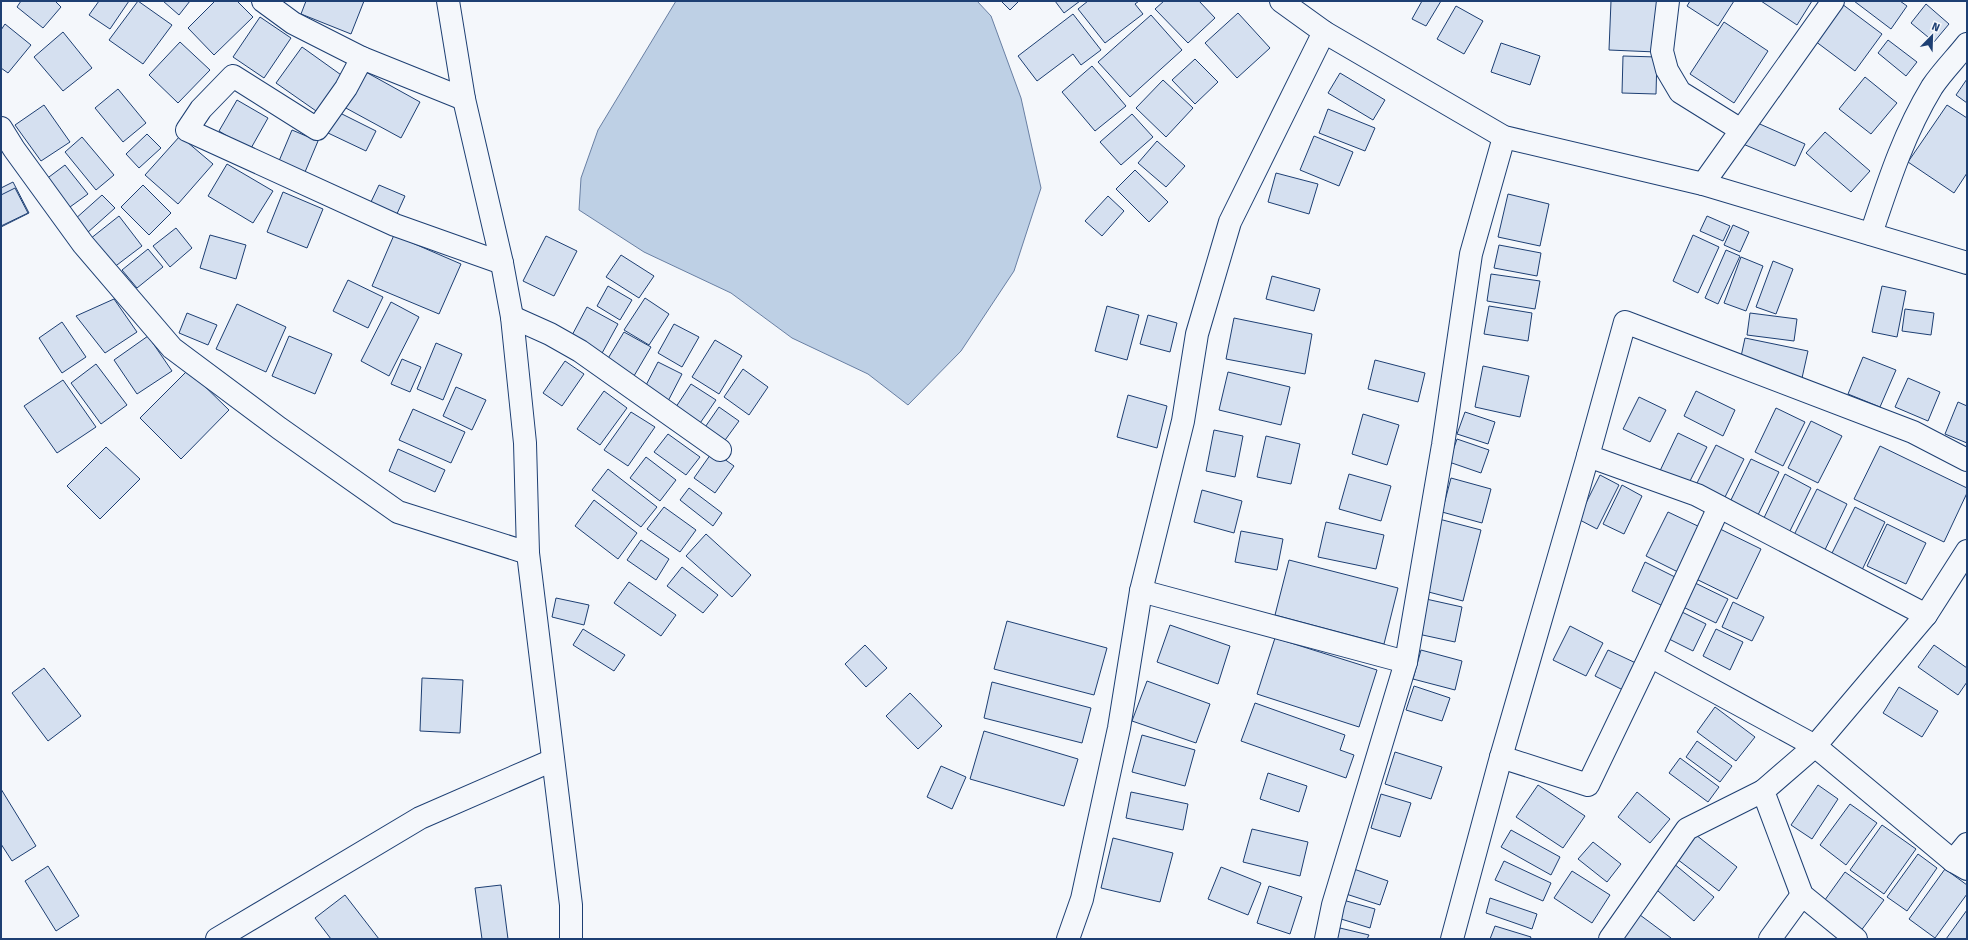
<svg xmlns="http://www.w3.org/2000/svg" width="1968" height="940" font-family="'Fira Sans',sans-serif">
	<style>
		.water { fill: #bed0e5; stroke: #687fa3 }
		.building { fill: #d5e0f0; stroke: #1d3f73 }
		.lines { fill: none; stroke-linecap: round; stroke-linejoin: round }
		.street-casing { stroke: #1d3f73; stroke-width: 24 }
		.secondary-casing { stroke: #1d3f73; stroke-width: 24 }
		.street { stroke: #f4f7fb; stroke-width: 22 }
		.secondary { stroke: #f4f7fb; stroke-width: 22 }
	</style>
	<rect width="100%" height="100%" fill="#f4f7fb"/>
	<path class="water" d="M676 1H977L991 16 1021 98 1041 188 1014 271 961 351 908 405 868 374 792 338 731 293 644 252 579 210 581 178 598 130Z"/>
	<g class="building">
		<path d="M21 1H55L61 7 43 28 17 7Z"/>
		<path d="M99 1H129L110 29 89 15Z"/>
		<path d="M138 1 172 25 143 64 109 40Z"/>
		<path d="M163 1H190L179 15Z"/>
		<path d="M215 1H237L253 17 214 55 188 28Z"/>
		<path d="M306 1H364L351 34 301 14Z"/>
		<path d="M1001 1H1019L1010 10Z"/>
		<path d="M1055 1H1080L1064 13Z"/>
		<path d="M1088 1H1139L1135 4 1143 14 1105 43 1078 9Z"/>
		<path d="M1164 1H1199L1215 18 1188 43 1155 9Z"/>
		<path d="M1422 1H1441L1426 26 1412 19Z"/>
		<path d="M1611 1H1657L1656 52 1609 50Z"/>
		<path d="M1690 1H1734L1718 26 1687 6Z"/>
		<path d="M1761 1H1812L1797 25Z"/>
		<path d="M1854 1H1900L1907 6 1891 29Z"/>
		<path d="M1842 4 1882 34 1855 71 1815 41Z"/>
		<path d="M1926 4 1949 24 1934 42 1911 23Z"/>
		<path d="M1456 6 1483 21 1464 54 1437 39Z"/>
		<path d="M1238 13 1270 48 1237 78 1205 43Z"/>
		<path d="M1073 14 1101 50 1081 65 1073 54 1037 81 1018 56Z"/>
		<path d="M1151 15 1182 50 1130 97 1098 62Z"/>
		<path d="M260 17 291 38 264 78 233 57Z"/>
		<path d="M1724 22 1768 51 1734 103 1690 74Z"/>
		<path d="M5 24 31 45 8 73 1 68V30Z"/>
		<path d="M63 32 92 68 63 91 34 57Z"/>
		<path d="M1888 40 1917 62 1906 76 1878 53Z"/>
		<path d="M180 42 210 70 178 103 149 75Z"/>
		<path d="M1501 43 1540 56 1530 85 1491 72Z"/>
		<path d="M302 47 344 77 319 113 276 83Z"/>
		<path d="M1623 56 1657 57 1656 94 1622 93Z"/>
		<path d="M1195 59 1218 82 1195 104 1172 80Z"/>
		<path d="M1092 66 1126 106 1095 131 1062 92Z"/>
		<path d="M364 71 420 102 401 138 344 107Z"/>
		<path d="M1340 73 1385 100 1373 120 1328 93Z"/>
		<path d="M1865 77 1897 103 1871 134 1839 109Z"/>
		<path d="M1967 79V103L1956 95Z"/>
		<path d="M1163 80 1193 108 1166 137 1136 108Z"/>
		<path d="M118 89 146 123 123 142 95 108Z"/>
		<path d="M237 100 268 118 250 150 219 131Z"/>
		<path d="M44 105 70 142 41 161 15 125Z"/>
		<path d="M1947 105 1967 118V173L1954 193 1908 162Z"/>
		<path d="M1328 109 1375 128 1365 151 1319 133Z"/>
		<path d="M338 112 376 131 366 151 328 133Z"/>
		<path d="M1132 114 1153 137 1121 165 1100 142Z"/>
		<path d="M1753 121 1805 144 1795 166 1743 144Z"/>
		<path d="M292 130 318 141 305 172 279 161Z"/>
		<path d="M1825 132 1870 171 1851 192 1806 153Z"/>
		<path d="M147 134 161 148 139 168 126 154Z"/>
		<path d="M180 136 213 164 178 204 145 175Z"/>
		<path d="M1314 136 1353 152 1339 186 1300 170Z"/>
		<path d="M82 137 114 175 96 190 65 152Z"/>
		<path d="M1157 141 1185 166 1166 187 1138 163Z"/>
		<path d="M227 164 273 191 253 223 208 196Z"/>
		<path d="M65 165 88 194 63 212 41 183Z"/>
		<path d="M1135 170 1168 202 1149 222 1116 189Z"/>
		<path d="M1276 173 1318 184 1309 214 1268 202Z"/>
		<path d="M13 182 29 213 1 227V188Z"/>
		<path d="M143 185 171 213 149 235 121 207Z"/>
		<path d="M379 185 405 196 396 216 370 204Z"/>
		<path d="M15 188 28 213 1 226V195Z"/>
		<path d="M283 192 323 209 307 248 267 232Z"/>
		<path d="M1508 194 1549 204 1540 246 1498 237Z"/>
		<path d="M102 195 115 208 87 233 74 220Z"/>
		<path d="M1108 196 1124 211 1102 236 1085 221Z"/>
		<path d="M119 216 142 246 113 268 90 239Z"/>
		<path d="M1707 216 1730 226 1723 241 1700 231Z"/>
		<path d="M1733 225 1749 232 1740 252 1724 245Z"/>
		<path d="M176 228 192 248 170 267 153 246Z"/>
		<path d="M210 235 246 245 236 279 200 268Z"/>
		<path d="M394 235 461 264 439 314 372 286Z"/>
		<path d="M1693 235 1719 247 1698 293 1673 281Z"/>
		<path d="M546 236 577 251 554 296 523 281Z"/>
		<path d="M1499 245 1541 253 1537 276 1494 268Z"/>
		<path d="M148 249 163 267 137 288 122 270Z"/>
		<path d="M1726 250 1740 256 1718 304 1705 298Z"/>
		<path d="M621 255 654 276 639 298 606 277Z"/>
		<path d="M1741 257 1763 266 1746 311 1724 303Z"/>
		<path d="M1773 261 1793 269 1776 314 1756 307Z"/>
		<path d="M1491 274 1540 281 1535 309 1487 301Z"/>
		<path d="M1272 276 1320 289 1314 311 1266 299Z"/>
		<path d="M348 280 383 297 368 328 333 311Z"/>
		<path d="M608 286 632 300 620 320 597 306Z"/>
		<path d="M1882 286 1906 291 1897 337 1872 332Z"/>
		<path d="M645 298 669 314 649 345 624 330Z"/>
		<path d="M114 299 137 332 105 353 76 316Z"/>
		<path d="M391 302 419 317 389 376 361 361Z"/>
		<path d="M237 304 286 327 266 372 216 349Z"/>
		<path d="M1107 306 1139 315 1127 360 1095 351Z"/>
		<path d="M1489 306 1532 313 1528 341 1484 334Z"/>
		<path d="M587 307 618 324 601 355 570 339Z"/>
		<path d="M1905 309 1934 313 1931 335 1902 331Z"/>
		<path d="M187 313 217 325 208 345 179 333Z"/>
		<path d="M1750 313 1797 319 1794 341 1747 335Z"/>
		<path d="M1148 315 1177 323 1170 352 1140 344Z"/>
		<path d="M1234 318 1312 334 1305 374 1226 359Z"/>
		<path d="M62 322 86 357 62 373 39 338Z"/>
		<path d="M674 324 699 337 682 367 658 353Z"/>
		<path d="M624 332 651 347 631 381 604 365Z"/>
		<path d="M148 336 172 371 137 394 114 360Z"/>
		<path d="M289 336 332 354 315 394 272 376Z"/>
		<path d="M1745 338 1808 351 1802 378 1739 366Z"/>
		<path d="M715 340 742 356 719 394 692 377Z"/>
		<path d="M436 343 462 354 443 400 417 389Z"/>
		<path d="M1863 357 1896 370 1880 407 1848 394Z"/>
		<path d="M402 359 421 367 410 392 391 384Z"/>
		<path d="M1375 360 1425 373 1418 402 1368 389Z"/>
		<path d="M565 361 584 374 562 406 543 393Z"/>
		<path d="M658 362 682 374 666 405 642 393Z"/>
		<path d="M96 364 127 405 101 424 71 383Z"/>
		<path d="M1483 366 1529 376 1520 417 1475 407Z"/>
		<path d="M743 369 768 387 749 415 724 397Z"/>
		<path d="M188 370 229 410 181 459 140 418Z"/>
		<path d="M1228 372 1290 387 1281 425 1219 410Z"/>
		<path d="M1908 378 1940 392 1928 421 1895 407Z"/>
		<path d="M63 380 96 427 57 453 24 406Z"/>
		<path d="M691 384 716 400 696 429 672 413Z"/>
		<path d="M456 387 486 400 472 430 443 416Z"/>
		<path d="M604 391 627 408 600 445 577 429Z"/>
		<path d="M1696 391 1735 410 1723 436 1684 416Z"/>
		<path d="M1128 395 1167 406 1157 448 1117 437Z"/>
		<path d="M1639 397 1666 410 1650 442 1623 429Z"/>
		<path d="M1958 402 1967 406V443L1945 434Z"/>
		<path d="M719 407 739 421 720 447 701 433Z"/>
		<path d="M1776 408 1805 422 1783 466 1755 452Z"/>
		<path d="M413 409 465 432 451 463 399 440Z"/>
		<path d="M631 412 655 427 628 466 604 450Z"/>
		<path d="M1465 412 1495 422 1488 444 1457 434Z"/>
		<path d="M1363 414 1399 425 1387 465 1352 454Z"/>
		<path d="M1811 421 1842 436 1818 483 1788 468Z"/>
		<path d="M1214 430 1243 436 1235 477 1206 471Z"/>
		<path d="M1678 433 1707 447 1686 489 1658 475Z"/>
		<path d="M668 434 700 457 686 475 654 452Z"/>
		<path d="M1266 436 1300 444 1291 484 1257 477Z"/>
		<path d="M1457 439 1489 450 1481 473 1449 462Z"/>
		<path d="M1716 445 1744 459 1722 503 1694 489Z"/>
		<path d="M1880 446 1967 488V493L1944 542 1854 499Z"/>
		<path d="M106 447 140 479 100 519 67 486Z"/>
		<path d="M398 449 445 470 435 492 389 471Z"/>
		<path d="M713 451 734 466 715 493 694 478Z"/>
		<path d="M646 457 676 480 660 501 630 478Z"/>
		<path d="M1751 459 1779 472 1756 519 1728 506Z"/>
		<path d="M608 469 657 507 641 527 592 490Z"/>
		<path d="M1349 474 1391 486 1381 521 1339 509Z"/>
		<path d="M1785 474 1811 488 1788 535 1762 522Z"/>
		<path d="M1600 475 1619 485 1597 529 1578 519Z"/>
		<path d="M1451 478 1491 489 1482 523 1442 512Z"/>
		<path d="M1622 485 1642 496 1624 534 1603 524Z"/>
		<path d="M689 488 722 513 713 526 680 500Z"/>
		<path d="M1817 489 1847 504 1822 556 1791 541Z"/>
		<path d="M1202 490 1242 501 1234 533 1194 522Z"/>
		<path d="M594 500 637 533 618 559 575 526Z"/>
		<path d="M664 507 696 530 680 552 647 529Z"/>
		<path d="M1855 507 1885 522 1862 570 1831 555Z"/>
		<path d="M1668 512 1702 528 1680 573 1646 556Z"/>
		<path d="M1439 519 1481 530 1463 601 1421 590Z"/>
		<path d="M1326 522 1384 535 1376 569 1318 557Z"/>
		<path d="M1887 524 1926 543 1906 584 1867 566Z"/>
		<path d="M1716 527 1761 549 1737 599 1692 577Z"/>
		<path d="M1241 531 1283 539 1277 570 1235 562Z"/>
		<path d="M706 534 751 575 732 597 686 556Z"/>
		<path d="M641 540 669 559 656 580 627 560Z"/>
		<path d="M1289 560 1398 588 1384 644 1275 615Z"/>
		<path d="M1645 562 1679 579 1665 607 1632 591Z"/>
		<path d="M682 567 718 595 703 613 667 586Z"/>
		<path d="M1691 581 1728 599 1716 623 1679 605Z"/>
		<path d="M629 582 676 615 661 636 614 603Z"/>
		<path d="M556 598 589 605 584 625 552 617Z"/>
		<path d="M1426 599 1462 607 1455 642 1418 634Z"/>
		<path d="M1733 602 1764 617 1752 641 1722 627Z"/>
		<path d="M1678 610 1706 624 1693 651 1665 637Z"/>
		<path d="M1007 621 1107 648 1094 695 994 669Z"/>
		<path d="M1170 625 1230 646 1218 684 1157 662Z"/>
		<path d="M1570 626 1603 643 1586 676 1553 660Z"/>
		<path d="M583 629 625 655 614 671 573 645Z"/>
		<path d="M1716 629 1743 642 1730 670 1703 656Z"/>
		<path d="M1275 638 1377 670 1359 727 1257 694Z"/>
		<path d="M865 645 887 668 866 687 845 664Z"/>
		<path d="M1934 645 1967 668V682L1958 695 1918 667Z"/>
		<path d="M1421 650 1462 661 1455 690 1413 679Z"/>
		<path d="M1608 650 1638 664 1625 691 1595 676Z"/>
		<path d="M44 668 81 716 48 741 12 693Z"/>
		<path d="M422 678 463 680 460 733 420 731Z"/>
		<path d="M1147 681 1210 704 1196 743 1132 721Z"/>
		<path d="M992 682 1091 708 1082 743 984 718Z"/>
		<path d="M1414 686 1450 698 1442 721 1406 710Z"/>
		<path d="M1899 687 1938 711 1922 737 1883 713Z"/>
		<path d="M910 693 942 726 918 749 886 716Z"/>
		<path d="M1255 703 1345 735 1340 750 1354 755 1346 778 1241 741Z"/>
		<path d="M1715 707 1755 737 1736 761 1697 732Z"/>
		<path d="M984 731 1078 759 1064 806 970 779Z"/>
		<path d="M1142 735 1195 750 1185 786 1132 772Z"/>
		<path d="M1697 741 1732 766 1720 782 1686 757Z"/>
		<path d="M1395 752 1442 767 1431 799 1385 784Z"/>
		<path d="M1680 758 1719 787 1708 802 1669 773Z"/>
		<path d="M941 766 966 777 952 809 927 797Z"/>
		<path d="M1268 773 1307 786 1299 812 1260 799Z"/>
		<path d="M1538 785 1585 816 1563 848 1516 817Z"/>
		<path d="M1818 785 1838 799 1812 839 1791 825Z"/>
		<path d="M1 789 36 846 12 861 1 844Z"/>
		<path d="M1131 792 1188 804 1183 830 1126 818Z"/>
		<path d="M1637 792 1670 819 1650 843 1618 817Z"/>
		<path d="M1381 794 1411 803 1400 837 1371 828Z"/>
		<path d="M1850 804 1877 823 1846 865 1820 845Z"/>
		<path d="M1882 825 1916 849 1884 894 1850 870Z"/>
		<path d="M1252 829 1308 842 1300 876 1243 862Z"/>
		<path d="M1511 830 1560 857 1551 875 1501 847Z"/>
		<path d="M1696 835 1737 867 1719 891 1677 859Z"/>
		<path d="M1113 838 1173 853 1160 902 1101 888Z"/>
		<path d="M1593 842 1621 864 1607 882 1578 859Z"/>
		<path d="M1918 854 1937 868 1907 911 1887 897Z"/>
		<path d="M1504 861 1551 883 1543 901 1495 880Z"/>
		<path d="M1673 863 1714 897 1694 921 1652 886Z"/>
		<path d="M48 866 79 916 56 931 25 881Z"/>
		<path d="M1221 867 1261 883 1248 915 1208 899Z"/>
		<path d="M1351 868 1388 881 1380 905 1343 893Z"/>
		<path d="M1945 869 1967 885V894L1935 938 1909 919Z"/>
		<path d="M1572 871 1610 895 1592 923 1554 898Z"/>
		<path d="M1845 872 1884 900 1860 932 1822 904Z"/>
		<path d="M501 885 508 939H482L475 888Z"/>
		<path d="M1269 886 1302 897 1290 934 1257 923Z"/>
		<path d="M345 895 379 939H331L315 918Z"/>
		<path d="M1490 898 1537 914 1532 929 1486 913Z"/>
		<path d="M1343 900 1375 909 1370 928 1338 918Z"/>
		<path d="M1967 910V939H1946Z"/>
		<path d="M1636 912 1671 938 1670 939H1624L1619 935Z"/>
		<path d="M1495 926 1531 937 1530 939H1490Z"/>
		<path d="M1340 928 1369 935 1367 939H1337Z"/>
	</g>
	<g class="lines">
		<defs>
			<g id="street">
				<path d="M263 1 293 23 362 58 464 99"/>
				<path d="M1668 1 1662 51 1667 70 1680 92 1741 130"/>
				<path d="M362 58 346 88 317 129 233 76 201 109 187 130 395 225 502 263"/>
				<path d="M1 128 14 149 83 244 172 348 279 428 398 512 528 553"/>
				<path d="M1703 184 1833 1"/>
				<path d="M1871 234C1888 183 1904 133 1932 87 1942 72 1956 58 1967 44"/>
				<path d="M512 317 550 334 580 351 720 450"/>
				<path d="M1967 460 1913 432 1625 322 1588 456 1697 495 1926 615 1815 746 1953 861 1967 869"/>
				<path d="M1719 507 1650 656 1815 746 1763 791 1802 895 1856 939"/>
				<path d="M1141 591 1406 662"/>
				<path d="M1926 615 1967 551"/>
				<path d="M1501 757 1588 785 1650 656"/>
				<path d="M1953 861 1967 844"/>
				<path d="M217 939 420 818 553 760"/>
				<path d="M1068 939 1082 899 1119 728 1141 591 1183 421 1197 334 1230 222 1324 32"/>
				<path d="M1326 939 1333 905 1406 662 1443 445 1471 254 1504 137"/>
				<path d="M1452 939 1501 757 1588 456"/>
				<path d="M1610 939 1687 829 1763 791"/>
				<path d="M1770 939 1802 895"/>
			</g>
			<g id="secondary">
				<path d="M448 1 464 99 502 263 512 317 525 443 528 553 571 905V939"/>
				<path d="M1281 1 1324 32 1504 137 1703 184 1967 263"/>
			</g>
		</defs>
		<use href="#street" class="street-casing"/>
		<use href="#secondary" class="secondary-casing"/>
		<use href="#street" class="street"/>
		<use href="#secondary" class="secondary"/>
	</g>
	<rect width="1968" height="940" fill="none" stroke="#1d3f73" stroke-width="4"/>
	<g transform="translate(1932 36) rotate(23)" stroke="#f4f7fb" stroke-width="3" paint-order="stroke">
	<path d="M0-3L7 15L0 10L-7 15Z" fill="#1d3f73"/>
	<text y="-6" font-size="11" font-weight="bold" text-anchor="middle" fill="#1d3f73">N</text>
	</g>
</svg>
